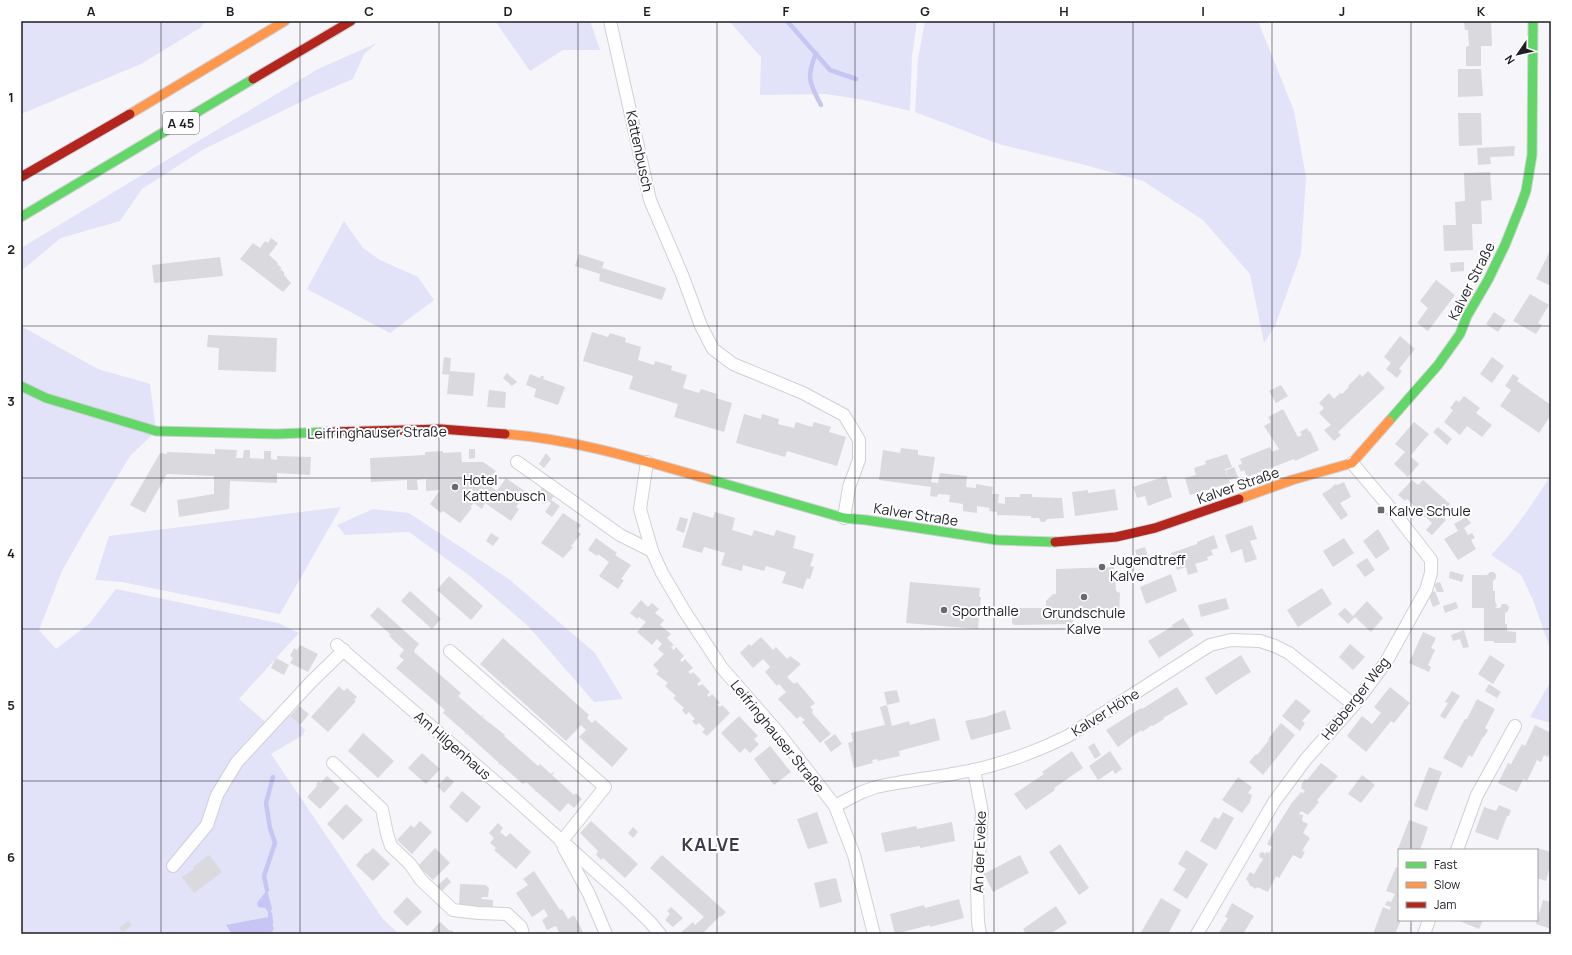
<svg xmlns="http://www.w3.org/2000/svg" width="1572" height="955" font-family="Manrope,sans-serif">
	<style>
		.green { fill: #e2e2f9 }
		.water { fill: #c6c5f4 }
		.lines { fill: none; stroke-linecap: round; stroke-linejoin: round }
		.stream { stroke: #c6c5f4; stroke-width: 4.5 }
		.building { fill: #d9d9de }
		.street-casing { stroke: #d0d0d6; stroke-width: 14 }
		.fast-casing { stroke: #d0d0d6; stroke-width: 11 }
		.slow-casing { stroke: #d0d0d6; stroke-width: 11 }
		.jam-casing { stroke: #d0d0d6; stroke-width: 11 }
		.street { stroke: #fefefe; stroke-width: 12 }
		.fast { stroke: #63d668; stroke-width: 9 }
		.slow { stroke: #ff974d; stroke-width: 9 }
		.jam { stroke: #b3261e; stroke-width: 9 }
		.grid { fill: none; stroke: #1d1d24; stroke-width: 1; stroke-opacity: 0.55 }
		.poi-dot { fill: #69696f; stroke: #fff; stroke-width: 1.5 }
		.labels { text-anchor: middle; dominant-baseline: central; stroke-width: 4; stroke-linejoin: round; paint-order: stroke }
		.shield { fill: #fff; stroke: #616166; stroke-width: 1 }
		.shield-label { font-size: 13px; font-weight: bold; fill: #1d1d24 }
		.street-label { font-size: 14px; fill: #1d1d24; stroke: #fff }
		.poi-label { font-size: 14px; fill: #1d1d24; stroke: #fff; text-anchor: start }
		.district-label { font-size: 18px; font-weight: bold; letter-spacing: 1px; fill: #3b3b4a; stroke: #fff }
		.neatline { fill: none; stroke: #1d1d24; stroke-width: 1.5 }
		.grid-label { font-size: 13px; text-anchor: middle; font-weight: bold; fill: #1d1d24 }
	</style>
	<rect width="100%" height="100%" fill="#f6f6fa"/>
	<g class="green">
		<path d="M21 21H206L200 28 141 64 21 114Z"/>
		<path d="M495 21H590L600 50H563L530 71Z"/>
		<path d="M729 21H917L912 56 910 111 864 100 826 94 760 95 761 57Z"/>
		<path d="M925 21H1258L1294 111 1306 177 1301 254 1275 326 1264 343 1250 274 1203 220 1143 181 1085 165 999 144 915 112 918 59Z"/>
		<path d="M377 43 364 54 353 79 311 97 204 149 142 189 120 221 61 238 21 271V248L318 69Z"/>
		<path d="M344 221 363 248 380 260 418 277 434 300 390 333 307 289Z"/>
		<path d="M21 326 98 369 150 384 156 431 130 456 84 532 62 571 39 630 56 649 90 623 116 589 278 623 299 633 239 699 268 724 287 713 305 730 303 735 271 754 376 909 383 919 399 934H21Z"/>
		<path d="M1551 475V651L1533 600 1521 575 1491 555C1514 532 1533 503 1551 475Z"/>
		<path d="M341 507 280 614 122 582 95 580 109 536Z"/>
		<path d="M373 509 409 513 510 580 595 653 623 699 594 702 528 626 470 576 409 532 345 535 337 525Z"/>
		<path d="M1551 681V723L1530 717Z"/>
	</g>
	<g class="water">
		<path d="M267 890 272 908 270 914 265 908 258 907 257 903Z"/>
		<path d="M268 917 274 928 271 934H232L226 925Z"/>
	</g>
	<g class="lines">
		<g class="stream">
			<path d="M787 21 830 70 856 79"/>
			<path d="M816 53C806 78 809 82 821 105"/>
			<path d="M267 890 264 876 275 843 270 828 266 803 273 777"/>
			<path d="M270 914 271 923"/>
		</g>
	</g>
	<g class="building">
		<path d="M1464 21H1491L1492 46H1481V66H1466V47L1469 46 1468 30H1465Z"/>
		<path d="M1458 69H1481L1483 96 1458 97Z"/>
		<path d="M1458 113H1481L1482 145 1459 146Z"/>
		<path d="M1515 146 1514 156 1490 157 1491 164 1478 165 1477 148Z"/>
		<path d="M1490 172 1492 200 1481 201 1482 224H1472L1473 250 1444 251 1443 225H1456L1455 202 1465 201 1464 173Z"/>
		<path d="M271 238 278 243 269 255 278 263 277 264 282 268 280 269 284 272V275L291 283 283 292 240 259 253 243 260 248 265 241 268 243Z"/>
		<path d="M1551 249V286L1536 279Z"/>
		<path d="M579 254 604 262 602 268 666 288 662 300 599 281 600 274 575 266Z"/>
		<path d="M220 257 223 276 154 283 152 265Z"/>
		<path d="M1464 262V271L1451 272 1450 263Z"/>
		<path d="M1436 280 1455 295 1428 331 1417 323 1428 308 1420 301Z"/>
		<path d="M1530 294 1549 305 1538 323 1542 325 1536 334 1513 321Z"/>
		<path d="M1494 312 1506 320 1498 332 1486 324Z"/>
		<path d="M592 332 608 337 610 333 626 338 625 342 641 347 638 360 654 365 655 361 672 366 671 370 687 375 683 388 699 393 701 389 717 394 716 398 732 403 724 432 674 417 678 404 629 389 633 376 583 361Z"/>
		<path d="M208 335 277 338 276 372 218 370 219 348 207 347Z"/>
		<path d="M1400 336 1415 349 1399 369 1402 371 1397 378 1386 369 1391 363 1384 357Z"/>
		<path d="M444 357 451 358 450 371 475 373 473 396 447 394 449 375 442 374Z"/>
		<path d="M1492 357 1504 366 1492 383 1480 374Z"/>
		<path d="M1368 371 1385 388 1338 432 1341 435 1334 441 1324 430 1331 425 1319 413 1324 408 1319 403 1329 393 1334 399 1340 393 1342 394 1349 387 1348 386 1360 374 1362 377Z"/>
		<path d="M507 373 517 382 512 386 503 378Z"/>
		<path d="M530 374 540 378 541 376H544L543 379 565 387 558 405 534 397 536 389 526 385Z"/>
		<path d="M1513 374 1519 378 1517 381 1551 405V415L1539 433 1500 406 1511 390 1505 386Z"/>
		<path d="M1281 385 1288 396 1276 403 1269 391Z"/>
		<path d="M489 390 506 392 505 408 487 407Z"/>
		<path d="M1464 396 1480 408 1476 413 1492 425 1482 437 1467 426 1460 435 1444 422 1453 410 1450 408 1456 400 1459 402Z"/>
		<path d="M1283 409 1298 437 1302 435 1300 432 1307 428 1309 432 1310 431 1319 450 1295 461 1294 459 1247 477 1244 470 1241 472 1238 465 1242 464 1240 459 1270 447 1272 452 1279 449 1264 426 1271 422 1268 417Z"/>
		<path d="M744 414 761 419 762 414 779 419 778 424 794 428 796 422 812 427 814 422 831 427 829 432 846 437 837 466 787 451 785 457 736 443Z"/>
		<path d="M1414 422 1429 434 1410 456 1419 464 1408 477 1394 464 1405 452 1395 444Z"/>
		<path d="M1438 427 1452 439 1447 445 1433 432Z"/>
		<path d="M901 448 918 450V455L935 457 931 482 938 483 940 473 967 476 966 487 976 488V484L993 487 992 494H999L998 503 1005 504V497H1020V494H1032V497L1062 498 1064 518 1047 519 1045 522H1041L1039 518H1031V516L997 515V512L989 511 990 508 977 506V513L963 511V504L949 502 950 495 938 494 937 497 930 496 931 487 879 480 883 450 900 453Z"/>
		<path d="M215 449 237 450 236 458H243L244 450H250V458L264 459V451H271V459L277 460V456L311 457 310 475 277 473V483L230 481 229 509 179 517 177 500 214 494V476L167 474 145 513 130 505 160 453 167 454V452L215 454Z"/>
		<path d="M469 449H475V458L469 459Z"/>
		<path d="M443 451V453L461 452 462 462H483L496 471 488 481 492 484 490 486 497 491 506 478 526 492 516 507 519 509 511 521 485 503 482 509 474 503 470 507 472 508 460 523 443 511 441 513 430 504 440 490 426 491V479L417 480 418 490H407V480L371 482 370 458 425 455V452Z"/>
		<path d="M546 453 551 459 544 468 539 464Z"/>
		<path d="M1227 454 1232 467 1225 469 1230 483 1190 495 1185 478 1196 475 1194 468 1206 464 1205 461Z"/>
		<path d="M1234 467 1238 477 1229 480 1226 470Z"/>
		<path d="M1166 476 1172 497 1148 506 1145 496 1137 498 1133 487Z"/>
		<path d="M1412 480 1418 485 1423 480 1450 504 1441 514 1446 520 1432 535 1426 530 1432 523 1407 499 1405 501 1398 495Z"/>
		<path d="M1344 482 1351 497 1340 503 1348 515 1341 520 1322 494 1330 489 1335 484 1337 485Z"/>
		<path d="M542 487 554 496 551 500 560 506 552 517 545 512 551 503 547 500 544 504 535 497Z"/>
		<path d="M1115 489 1118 510 1075 516 1072 492 1088 490V493Z"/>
		<path d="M693 512 713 518 715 512 735 518 732 530 752 536 754 530 774 536 776 530 796 536 793 548 814 554 810 566 814 567 810 579 807 578 803 589 782 583 786 572 766 566 764 571 743 565 742 571 721 565 725 553 704 547 702 553 682 547Z"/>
		<path d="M563 513 581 525 577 531 581 534 571 546 573 547 563 558 541 543Z"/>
		<path d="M680 517 688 519 684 533 676 530Z"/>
		<path d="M1466 517 1471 523 1464 528 1468 535 1472 533 1475 538 1471 540 1476 549 1458 560 1444 539 1458 531 1454 524Z"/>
		<path d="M1252 525 1257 539 1250 541 1257 559 1245 563 1242 549 1231 553 1225 535Z"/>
		<path d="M1378 529 1390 549 1376 559 1363 541Z"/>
		<path d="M491 533 499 538 493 546 486 541Z"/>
		<path d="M1214 535 1218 548 1211 550 1213 555 1207 557 1208 560 1195 564 1198 572 1188 575 1186 567 1177 570 1171 553 1197 544V542Z"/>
		<path d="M596 538 617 553 615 555 631 565 621 579 624 580 618 589 599 576 609 562 598 554 597 556 588 550Z"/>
		<path d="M1344 538 1354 553 1333 567 1323 551Z"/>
		<path d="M1145 547 1148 557 1138 560 1135 550Z"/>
		<path d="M1367 558 1375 570 1365 577 1356 565Z"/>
		<path d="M1114 567 1116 591 1120 593 1119 618H1074L1072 624 1014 625 1012 623V611L1015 608H1046V601L1053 594H1056V569Z"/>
		<path d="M1450 571 1464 575 1462 582 1449 578Z"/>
		<path d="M1490 572H1494L1496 575V578L1493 581V591H1495V601L1497 606 1495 608H1500L1502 604H1506L1509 607 1508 611 1505 613V624H1507V631L1516 632V643H1494V641H1484V608H1472V575H1487Z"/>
		<path d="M1171 574 1177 591 1146 604 1140 587Z"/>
		<path d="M449 576 483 606 471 620 437 590Z"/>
		<path d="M910 582 980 588 979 597H981L978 629 906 623Z"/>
		<path d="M1440 582 1444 592H1437L1434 584Z"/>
		<path d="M1322 588 1332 604 1298 627 1287 610Z"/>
		<path d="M410 591 441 619 432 629 401 601Z"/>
		<path d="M1435 591 1440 604 1433 607 1428 594Z"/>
		<path d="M1226 598 1229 609 1201 617 1198 605Z"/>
		<path d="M641 600 648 607 652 603 659 609 655 613 664 620 660 625 671 634 667 638 674 645 671 647 674 650 676 647 684 656 680 660 682 662 685 659 693 668 688 672 691 674 693 672 701 680 697 684 699 686 702 684 710 692 707 695 709 697 712 694 720 703 717 705 720 707 722 705 730 713 707 736 702 732 705 729 699 723 696 725 692 721 695 719 689 712 686 715 682 710 684 708 673 698 676 696 665 686 668 683 656 674 659 671 653 665 664 654 658 649 662 644 657 639 652 645 637 632 646 622 639 617 637 619 630 613Z"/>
		<path d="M1367 601 1383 618 1371 632 1355 617 1348 624 1338 614 1345 608 1353 616Z"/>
		<path d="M1456 602 1458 608 1445 613 1443 606Z"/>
		<path d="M378 607 419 644 415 649 414 652 461 693 458 696 481 716 484 714 482 717 505 735 504 736 538 766 540 764 551 774 553 772 554 773 552 775 574 795 576 793 582 799 574 808 568 803 560 812 537 792H535L536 791 526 782 523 784 500 764 498 766 499 763 467 734 464 735 466 733 443 713 445 710 396 668 404 660 399 656 404 650 389 636 391 635 370 616Z"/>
		<path d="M1183 618 1194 635 1159 658 1148 641 1173 626 1172 625Z"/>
		<path d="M1464 630 1469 647 1463 648 1460 639 1453 641 1451 635Z"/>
		<path d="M1423 632 1436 638 1431 648 1435 650 1428 665 1431 667 1429 672 1409 663Z"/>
		<path d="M761 637 773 650 776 647 787 659 790 656 801 664 787 677 794 684 797 682 815 703 810 707 813 710 812 713 831 734 820 743 802 722 805 720 800 716 797 719 778 699 786 692 779 684 777 686 765 672 770 667 763 659 753 668 740 653 749 644 751 646Z"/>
		<path d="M503 638 589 715 587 718 592 723 595 720 628 749 612 767 579 737 586 730 581 725 566 741 480 664Z"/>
		<path d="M1350 644 1365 657 1353 670 1339 657Z"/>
		<path d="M300 645 318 654 308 672 290 663 293 658 290 656 294 648 297 650Z"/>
		<path d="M1241 655 1251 672 1233 683 1216 695 1205 678Z"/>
		<path d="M1490 655 1505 665 1493 684 1478 674Z"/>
		<path d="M276 658 289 665 284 675 271 668Z"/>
		<path d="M1489 684 1501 692 1497 698 1485 691Z"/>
		<path d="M339 686 344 691 347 688 357 697 354 700 356 701 328 732 311 717Z"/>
		<path d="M1177 687 1188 704 1163 718 1164 719 1153 726 1152 725 1142 732 1141 730 1118 747 1106 730 1141 708 1142 709Z"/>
		<path d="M1390 687 1410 703 1394 723 1391 721 1366 752 1347 736 1362 716 1372 724 1381 713 1374 707Z"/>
		<path d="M897 690 900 702 887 705 884 692Z"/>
		<path d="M1452 691 1460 696 1445 719 1440 716 1448 703 1445 702Z"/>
		<path d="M1296 699 1311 711 1302 721 1305 723 1300 731 1282 716Z"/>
		<path d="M1477 699 1495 709 1485 728 1488 730 1484 737H1483L1472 757 1469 755 1462 768 1443 758 1465 719H1467Z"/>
		<path d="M887 705 892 726 909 721 910 725 935 718 940 740 899 751 900 756 878 761 877 759 872 760 873 763 854 768 848 743 853 741 851 733 885 725 880 707Z"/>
		<path d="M299 706 309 714 300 725 290 716Z"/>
		<path d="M1005 710 1011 729 971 740 965 721 985 717Z"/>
		<path d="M739 716 758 736 754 739 759 744 750 753 745 748 740 753 721 733Z"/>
		<path d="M1281 723 1295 735 1263 775 1249 762 1256 754 1257 755 1269 740 1268 739Z"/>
		<path d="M1535 725 1551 733V750L1548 757 1544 755 1541 762 1537 760 1527 781 1523 779 1517 792 1498 783 1508 763 1511 764 1522 744 1525 746Z"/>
		<path d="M363 733 394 761 378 778 348 751Z"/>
		<path d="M835 734 842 744 831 752 824 742Z"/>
		<path d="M1094 743 1101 755 1095 759 1088 747Z"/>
		<path d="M770 746 791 772 774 785 754 759Z"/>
		<path d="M1072 751 1083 768 1054 788 1055 790 1026 810 1014 794 1044 774 1042 772Z"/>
		<path d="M1110 751 1122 769 1115 774 1113 770 1098 780 1089 766Z"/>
		<path d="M422 753 440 769 426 784 408 768Z"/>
		<path d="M1321 763 1338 776 1317 800 1319 802 1308 815 1301 811 1299 814 1303 815 1302 821 1308 824 1303 833 1310 838 1302 851 1305 852 1301 859 1293 855 1279 878 1276 876 1268 892 1257 887 1256 889 1249 885V883L1246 879 1250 872 1254 874 1263 859 1259 857 1260 853 1263 852 1265 854 1266 852 1269 853 1272 847 1267 844 1273 833 1291 804 1301 792 1303 793 1305 791 1301 788 1302 786 1301 785 1305 779 1307 780Z"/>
		<path d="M1429 767 1442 772 1427 811 1414 806Z"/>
		<path d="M1362 775 1375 785 1361 803 1348 794Z"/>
		<path d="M327 776 340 788 320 809 307 797 317 786 316 784 319 781 320 783Z"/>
		<path d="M447 776 454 782 444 793 437 786Z"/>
		<path d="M1238 777 1252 787 1248 793 1252 795 1250 802 1242 813 1222 800Z"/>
		<path d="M462 791 481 807 467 823 449 807Z"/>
		<path d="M346 804 363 820 343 840 327 824Z"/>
		<path d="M1499 805 1511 810 1509 816H1507L1498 840 1475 832 1484 807 1496 811Z"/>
		<path d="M817 812 828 843 808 849 797 819Z"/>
		<path d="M1223 812 1234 818 1216 850 1200 841 1214 817 1219 819Z"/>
		<path d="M1409 820 1428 827 1420 850 1398 849Z"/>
		<path d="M420 821 432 832 412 854 397 840 411 825 414 828Z"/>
		<path d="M591 821 638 864 625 878 603 858 601 860 596 855 598 851 580 833Z"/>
		<path d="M952 822 955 841 920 848V846L885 852 881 833 916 826 917 829Z"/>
		<path d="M498 823 503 828 500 832 506 837 510 833 531 852 516 869 494 850 496 848 490 843 494 838 489 833Z"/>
		<path d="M633 827 638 832 633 838 628 833Z"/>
		<path d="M1060 844 1089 888 1079 895 1049 852Z"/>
		<path d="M373 848 390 864 373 881 356 865 366 853 367 854Z"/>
		<path d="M435 848 450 863 433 880 418 866Z"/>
		<path d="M1537 848 1551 852V870H1549L1546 881 1537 878Z"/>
		<path d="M1186 850 1208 864 1187 899 1173 890 1186 869 1178 864Z"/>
		<path d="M209 855 222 872 194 893 182 877 194 869 193 867Z"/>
		<path d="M662 855 726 912 721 917 720 916 702 934H679L693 922 695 925 704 917 650 868Z"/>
		<path d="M1020 855 1029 873 993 892 984 874Z"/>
		<path d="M1396 867 1399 868V920H1401L1395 934H1373L1383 907 1390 910 1391 907 1385 905 1387 901 1391 902 1395 894 1386 891Z"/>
		<path d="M534 871 560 910 562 909 568 919 574 915 584 934H560L556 926 547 930 542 920 548 916 544 909 532 917 516 893 528 885 523 879Z"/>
		<path d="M447 877 451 882 442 891 437 886Z"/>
		<path d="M836 878 842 902 820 908 814 883Z"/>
		<path d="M460 884 486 885 489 888 488 897H482L481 899 493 900V907L459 905Z"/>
		<path d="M407 897 422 912 407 926 393 912Z"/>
		<path d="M1161 898 1181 910 1168 934H1140Z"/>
		<path d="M959 899 964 918 930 927V925L895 934 890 914 924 905 925 908Z"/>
		<path d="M1543 900 1551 902V929L1536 924Z"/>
		<path d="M1232 903 1254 916 1243 934H1218L1228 918 1225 917Z"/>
		<path d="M1056 906 1067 923 1050 934H1026L1023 929Z"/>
		<path d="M671 907 683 918 673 927 665 920 670 914 667 911Z"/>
		<path d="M1457 920H1483L1479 929Z"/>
		<path d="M128 921 132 925 123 932 119 928Z"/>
		<path d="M440 922 450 931 451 930 456 934H434L431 932Z"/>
	</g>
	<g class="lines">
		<defs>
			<g id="street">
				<path d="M610 21 650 200 683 277 701 326 713 349 733 364 803 393 844 415 859 440V460L849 487 844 518"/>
				<path d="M517 462 620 535 652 551"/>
				<path d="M647 462 640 509 652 551 662 573 685 612 722 668 777 731 835 806 854 855 874 934"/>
				<path d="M337 645 513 797 623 896 650 922 660 934"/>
				<path d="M450 651 605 787 561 842"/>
				<path d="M333 763 382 809 387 834 391 846 410 864 421 880 453 910 478 913 507 914 521 927 523 934"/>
				<path d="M974 770 982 812 977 886 978 922 980 934"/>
				<path d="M835 806 862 792 876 787C908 780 941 777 973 770 1003 764 1040 750 1068 736L1210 645 1231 640 1260 641 1275 646 1289 653 1354 705"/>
				<path d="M564 848 589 894 606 934"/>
				<path d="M1457 850 1477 795 1515 726"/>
				<path d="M173 866 207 825 217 795 237 762 311 682 344 650"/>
				<path d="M1197 934 1274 802 1306 759 1354 705 1386 662 1426 590 1431 573V560L1397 516 1352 463"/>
				<path d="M1424 934 1429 920"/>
			</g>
			<g id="fast">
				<path d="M21 217 253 79"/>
				<path d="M21 386 46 398 156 431 277 434 327 432"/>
				<path d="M1389 421 1438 365 1460 334 1467 316 1488 280 1505 245 1521 205 1526 191 1532 155 1533 21"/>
				<path d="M708 479 844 518 866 520 997 540 1055 542"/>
			</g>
			<g id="slow">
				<path d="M130 114 285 21"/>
				<path d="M505 434C574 439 642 460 708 479"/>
				<path d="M1239 499 1292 480 1352 463 1389 421"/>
			</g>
			<g id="jam">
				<path d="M253 79 351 21"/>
				<path d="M21 177 130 114"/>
				<path d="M327 432 441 429 505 434"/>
				<path d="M1055 542 1116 537 1155 528 1239 499"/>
			</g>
		</defs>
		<use href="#street" class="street-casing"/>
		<use href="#fast" class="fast-casing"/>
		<use href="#slow" class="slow-casing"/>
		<use href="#jam" class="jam-casing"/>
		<use href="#street" class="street"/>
		<use href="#fast" class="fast"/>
		<use href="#slow" class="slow"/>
		<use href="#jam" class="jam"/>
	</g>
	<path class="grid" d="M161 21V934M300 21V934M439 21V934M578 21V934M717 21V934M855 21V934M994 21V934M1133 21V934M1272 21V934M1411 21V850M21 174H1551M21 326H1551M21 478H1551M21 629H1551M21 781H1551M1411 920V934"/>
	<g class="poi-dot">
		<circle cx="455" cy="487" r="4"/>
		<rect x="1377" y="506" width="8" height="8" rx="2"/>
		<circle cx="1102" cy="567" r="4"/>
		<circle cx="1084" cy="597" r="4"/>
		<circle cx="944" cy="610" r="4"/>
	</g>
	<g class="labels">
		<rect class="shield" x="163" y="112" width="36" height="22" rx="3"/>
		<g class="shield-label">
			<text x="181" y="123">A 45</text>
		</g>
		<g class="street-label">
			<text transform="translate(640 151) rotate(78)">Kattenbusch</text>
			<text transform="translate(1471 281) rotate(-63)">Kalver Straße</text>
			<text transform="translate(377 432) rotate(-1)">Leifringhauser Straße</text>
			<text transform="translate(1238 485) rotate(-19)">Kalver Straße</text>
			<text transform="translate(916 514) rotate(9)">Kalver Straße</text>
			<text transform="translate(1355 698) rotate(-52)">Hebberger Weg</text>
			<text transform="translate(1105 712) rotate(-32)">Kalver Höhe</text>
			<text transform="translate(778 736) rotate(51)">Leifringhauser Straße</text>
			<text transform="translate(453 745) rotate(41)">Am Hilgenhaus</text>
			<text transform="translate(979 852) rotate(-88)">An der Eveke</text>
		</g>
		<g class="poi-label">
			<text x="463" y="479">Hotel<tspan x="463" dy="16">Kattenbusch</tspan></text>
			<text x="1389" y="510">Kalve Schule</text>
			<text x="1110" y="559">Jugendtreff<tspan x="1110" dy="16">Kalve</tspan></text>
			<text x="952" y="610">Sporthalle</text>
			<text x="1084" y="612" text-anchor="middle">Grundschule<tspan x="1084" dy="16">Kalve</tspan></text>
		</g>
		<g class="district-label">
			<text x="711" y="844">KALVE</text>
		</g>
	</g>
	<rect width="1572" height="955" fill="none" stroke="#ffffff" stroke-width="44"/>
	<rect x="1398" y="849" width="140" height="72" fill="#ffffff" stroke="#a5a5a7"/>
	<rect x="1406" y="862" width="20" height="6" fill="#63d668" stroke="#a5a5a7"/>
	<text x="1434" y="869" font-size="12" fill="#1d1d24">Fast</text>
	<rect x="1406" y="882" width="20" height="6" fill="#ff974d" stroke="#a5a5a7"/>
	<text x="1434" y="889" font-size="12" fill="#1d1d24">Slow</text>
	<rect x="1406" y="902" width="20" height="6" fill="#b3261e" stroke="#a5a5a7"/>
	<text x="1434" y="909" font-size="12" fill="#1d1d24">Jam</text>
	<g transform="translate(1518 54) rotate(236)" stroke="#ffffff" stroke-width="3" paint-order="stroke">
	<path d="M0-3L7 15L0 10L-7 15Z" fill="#1d1d24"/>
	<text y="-6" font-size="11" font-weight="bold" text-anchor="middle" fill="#1d1d24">N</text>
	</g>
	<rect x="22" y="22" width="1528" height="911" class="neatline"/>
	<g class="grid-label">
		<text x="91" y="16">A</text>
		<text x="230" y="16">B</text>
		<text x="369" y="16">C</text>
		<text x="508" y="16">D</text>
		<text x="647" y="16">E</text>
		<text x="786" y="16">F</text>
		<text x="925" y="16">G</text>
		<text x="1064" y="16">H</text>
		<text x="1203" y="16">I</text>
		<text x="1342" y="16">J</text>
		<text x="1481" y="16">K</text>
		<text x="11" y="102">1</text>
		<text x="11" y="254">2</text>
		<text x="11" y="406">3</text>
		<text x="11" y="558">4</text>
		<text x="11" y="710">5</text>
		<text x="11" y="862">6</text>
	</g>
</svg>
